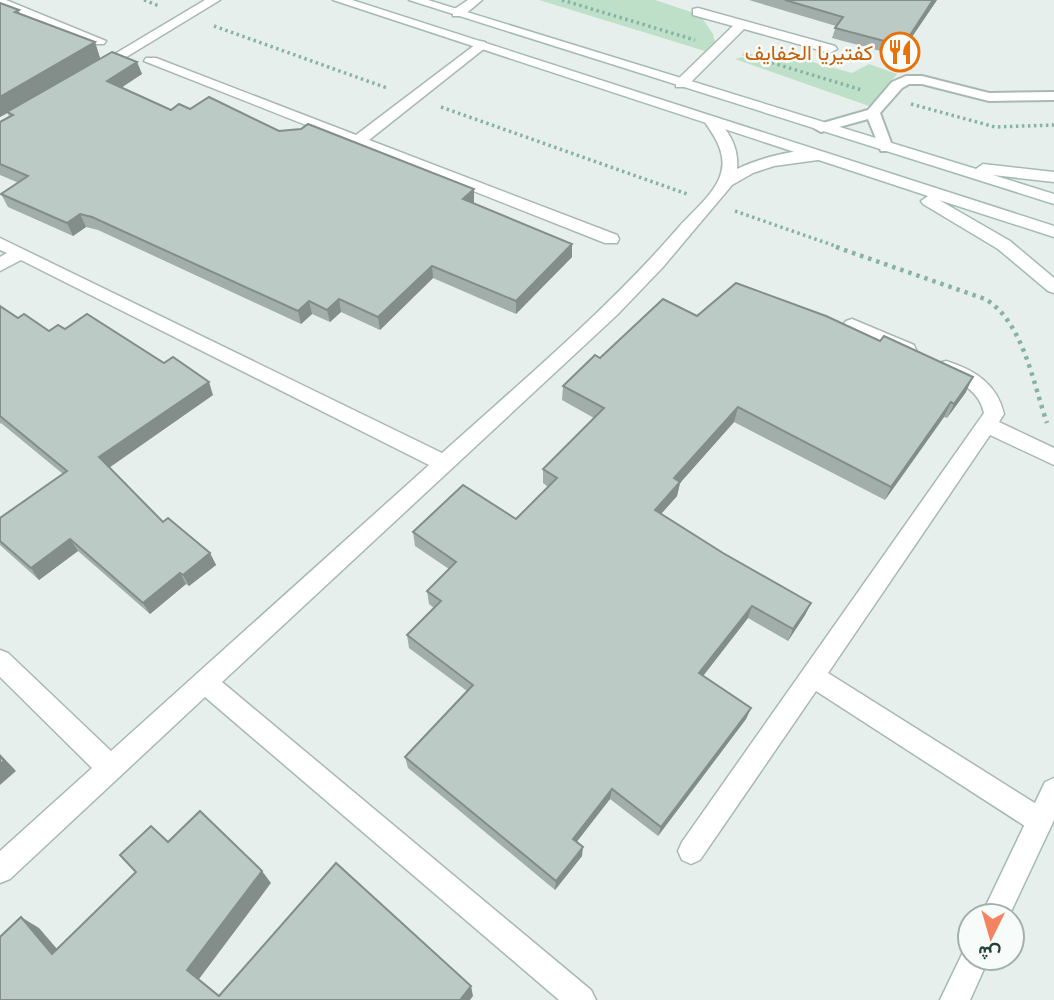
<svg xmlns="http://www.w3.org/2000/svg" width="1054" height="1000" font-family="Raleway,Vazirmatn,sans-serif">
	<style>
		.green { fill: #bfe0c8 }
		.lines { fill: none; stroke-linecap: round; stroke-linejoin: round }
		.service-casing { stroke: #a8b8b2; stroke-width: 4 }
		.minor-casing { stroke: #a8b8b2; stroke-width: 3 }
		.secondary-casing { stroke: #a4bbb3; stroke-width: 3 }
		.path-far1 { stroke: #86b3a5; stroke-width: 3.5; stroke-dasharray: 2.5 3.5; stroke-linecap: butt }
		.path { stroke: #86b3a5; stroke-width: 4.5; stroke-dasharray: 3.5 5; stroke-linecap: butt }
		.service { fill: #fff; fill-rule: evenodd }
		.minor { fill: #fff; fill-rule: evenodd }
		.secondary { fill: #fff; fill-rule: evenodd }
		.wall { fill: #a1aea9 }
		.shaded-wall { fill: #838d89 }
		.building { fill: #bbcac4; stroke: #838d89; stroke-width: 2 }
		.labels { text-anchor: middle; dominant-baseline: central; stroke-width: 5; stroke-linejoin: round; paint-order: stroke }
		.far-food-label { font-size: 21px; fill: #c56008; stroke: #f7fbf9; text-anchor: end }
	</style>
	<rect width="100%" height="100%" fill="#e6efeb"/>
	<g class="green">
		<path d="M539 0H655L700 15 713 34 718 55Z"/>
		<path d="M770 50 852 73 869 64 897 74 869 106 735 59Z"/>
	</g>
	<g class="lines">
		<defs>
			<path id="service" d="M906 76H922L989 93 1054 92V100L989 101 922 84H909L902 88 880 113 893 148 891 151H881L868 119 821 132 814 128 816 125 868 110 892 82Z"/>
			<g id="minor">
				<path d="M0 0H6L106 41 104 44H94L0 7Z"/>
				<path d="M205 0H220L100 73 95 74 88 70Z"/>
				<path d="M468 0H482L463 16H453V10Z"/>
				<path d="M698 8 835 46 837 49 830 53 744 29 686 87H676V81L733 26 693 15V9Z"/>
				<path d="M480 41 485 42V48L369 140 617 235 619 239 617 243H605L144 61 146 58H156L356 135Z"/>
				<path d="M711 117 716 118C730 133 739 148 737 169 754 160 812 142 826 155L818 160 774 166 753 173 732 185 663 267 617 315 222 682 591 990 596 1000H559L205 697 10 879 0 883V851L92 768 0 677V650L8 653 111 751 429 465 21 260 0 271V257L7 253 0 250V238L442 453C523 380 607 310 678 228 690 214 711 197 719 179 729 157 716 138 704 121Z"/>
				<path d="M852 319 914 345 916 350 914 355 907 357 846 329 843 325 846 321Z"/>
				<path d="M946 361C975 370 997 384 1004 414L999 422 1054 448V465L990 435 828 673 1049 812 1053 821 1049 830 1040 834 1031 830 816 691 700 860 691 864 682 860 678 851 682 842 984 413C979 390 960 382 939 373L937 368 939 363Z"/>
			</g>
			<g id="secondary">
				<path d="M333 0H352L1054 226V237L939 200 1010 241 1054 278V293L1048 291 998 249 923 204 921 201 928 196Z"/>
				<path d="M409 0H428L976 169 983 164 1054 172V182L993 175 1054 194V204Z"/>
				<path d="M1054 778V820L1009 916H981L1045 782Z"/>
				<path d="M970 946V958H989L970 1000H940L965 948Z"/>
			</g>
		</defs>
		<use href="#service" class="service-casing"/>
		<use href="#minor" class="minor-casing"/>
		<use href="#secondary" class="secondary-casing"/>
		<g class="path-far1">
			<path d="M144 0 159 6"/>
			<path d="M562 0 695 40"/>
			<path d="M214 26 387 88"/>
			<path d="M743 54 862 90"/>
			<path d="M911 104 995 127 1054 125"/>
			<path d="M441 107 687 194"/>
			<path d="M735 211 841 248"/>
		</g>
		<path class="path" d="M836 247 985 299C1023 321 1033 383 1047 423"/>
		<use href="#service" class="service"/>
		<use href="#minor" class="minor"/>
		<use href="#secondary" class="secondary"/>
	</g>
	<g class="wall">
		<path d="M749 0H937L899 56 832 38 836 26Z"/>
		<path d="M0 3 19 10 20 14 95 42 100 58 137 62 142 74 121 87 171 110 190 109 279 131 474 202 473 203 572 244V257L516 314 433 278 380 330 341 312 330 322 312 314 301 324 98 230 86 227 73 236 8 207 1 194 19 183 0 175V122L9 117 8 113 0 117Z"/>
		<path d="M0 306 18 318 49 331 65 329 213 395 109 467 163 522 210 553 216 565 189 586 186 584 150 614 78 551 39 580 0 545V518L63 474 1 423 0 424Z"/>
		<path d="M697 316 966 392 947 418 944 417 885 500 734 422 680 483 677 496 661 514 723 553 811 603 805 615 788 641 748 618 703 676 751 708 746 719 658 836 610 799 576 842 582 856 555 890 408 768 405 757 467 691 409 648 407 635 434 608 429 604 427 591 449 569 415 546 413 532 516 519 548 487 543 483V469L594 418 562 400 563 386 600 358Z"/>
	</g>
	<g class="shaded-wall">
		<path d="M933 0H937L899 56 903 46Z"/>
		<path d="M95 42 100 58 0 117V97Z"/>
		<path d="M137 62 142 74 112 94 107 81Z"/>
		<path d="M474 189V202L463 212V199Z"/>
		<path d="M80 214 86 227 73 236 67 223Z"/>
		<path d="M572 244V257L516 314V301Z"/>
		<path d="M432 266 433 278 380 330 378 317Z"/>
		<path d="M339 299 341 312 330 322 327 310Z"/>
		<path d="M309 301 312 314 301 324 298 311Z"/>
		<path d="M973 377 966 392 947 418 954 404Z"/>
		<path d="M209 382 213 395 106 470 99 457Z"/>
		<path d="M951 402 944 417 885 500 891 487Z"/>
		<path d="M738 407 734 422 680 483 677 496 653 523 655 510 674 478Z"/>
		<path d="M70 539 78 551 39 580 31 568Z"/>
		<path d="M210 553 216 565 189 586 183 575Z"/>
		<path d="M180 573 186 584 150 614 143 603Z"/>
		<path d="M811 603 805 615 788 641 793 629Z"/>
		<path d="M752 606 748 618 696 685 699 673Z"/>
		<path d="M751 708 746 719 658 836 661 827Z"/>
		<path d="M0 754 16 771 0 785Z"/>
		<path d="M612 789 610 799 572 848 573 839Z"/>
		<path d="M583 847 582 856 555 890 556 881Z"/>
		<path d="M262 871 271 883 199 979 187 970Z"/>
		<path d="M21 917 39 928 70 964 52 954Z"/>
		<path d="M471 986 473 996 470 1000H460Z"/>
	</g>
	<g class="building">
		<path d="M785 0H933L903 46 835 28 843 17Z"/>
		<path d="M0 3 19 10 15 12 95 42 0 97Z"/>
		<path d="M112 52 137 62 107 81 171 110 179 104 190 109 209 97 279 131 301 129 308 124 474 189 463 199 572 244 516 301 432 266 378 317 339 299 327 310 309 301 298 311 92 217 80 214 67 223 1 194 28 176 0 164V122L13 115 7 112Z"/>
		<path d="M736 283 826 316 880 341 884 336 973 377 954 404 951 402 891 487 738 407 674 478 680 482 655 510 723 553 811 603 793 629 752 606 699 673 751 708 661 827 612 789 573 839 583 847 556 881 405 757 473 685 407 635 441 601 427 591 456 562 413 532 463 485 516 519 557 478 543 469 604 408 563 386 595 355 600 358 663 299 697 316Z"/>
		<path d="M0 306 18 318 24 314 49 331 58 325 65 329 87 314 164 363 173 357 209 382 99 457 163 522 168 518 210 553 183 575 180 573 143 603 70 539 31 568 0 541V518L67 471 0 416Z"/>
		<path d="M0 756 4 761 0 764Z"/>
		<path d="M200 811 262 871 187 970 219 996 336 863 471 986 460 1000H0V937L21 917 52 954 136 872 120 855 151 826 168 842Z"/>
	</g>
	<defs>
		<symbol id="restaurant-ring" viewBox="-11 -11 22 22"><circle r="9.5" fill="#f7fbf9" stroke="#e8710a" stroke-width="1.5"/><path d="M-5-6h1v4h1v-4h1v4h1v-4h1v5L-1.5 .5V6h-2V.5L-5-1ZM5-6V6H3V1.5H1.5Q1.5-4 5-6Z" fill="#e8710a"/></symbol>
	</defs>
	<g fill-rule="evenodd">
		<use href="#restaurant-ring" x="878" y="30" width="44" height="44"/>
	</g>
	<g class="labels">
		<g class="far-food-label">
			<text x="873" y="52">كفتيريا الخفايف</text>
		</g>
	</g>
	<g transform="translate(991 937) rotate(185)"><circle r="33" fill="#f7fbf9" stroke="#a3b1ad" stroke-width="2"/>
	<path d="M0-5L12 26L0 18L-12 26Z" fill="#f4845f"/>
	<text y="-10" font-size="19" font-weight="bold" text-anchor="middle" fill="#24423a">ش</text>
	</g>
</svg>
